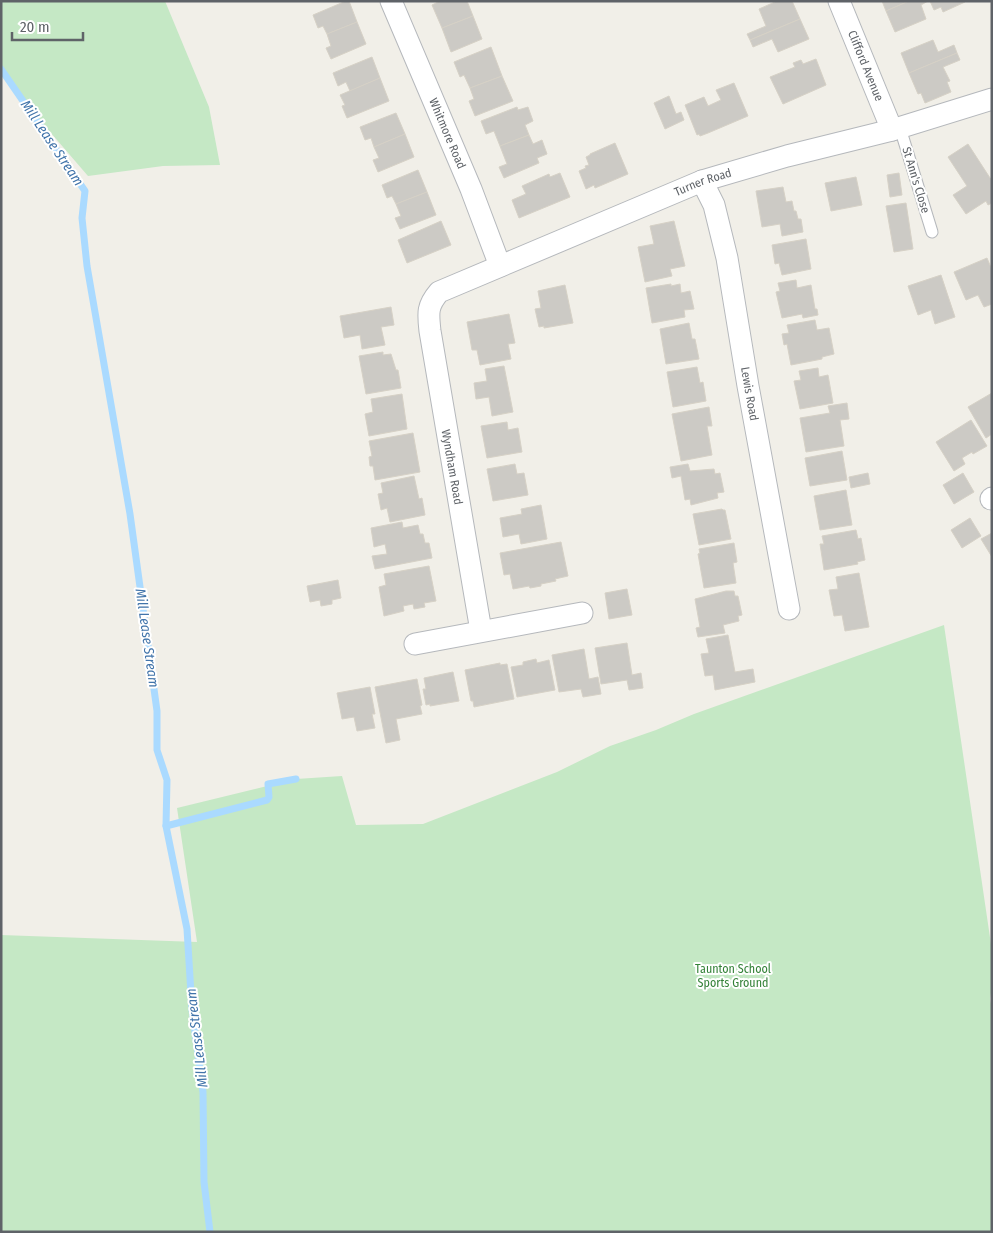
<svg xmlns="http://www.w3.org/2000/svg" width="993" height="1233" font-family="'Fira Sans Condensed',sans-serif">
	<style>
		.green { fill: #c5e8c5 }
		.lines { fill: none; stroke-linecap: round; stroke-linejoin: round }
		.stream { stroke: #aadaff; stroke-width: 7 }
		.building { fill: #cccac5; stroke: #d6d1c6 }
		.lane-casing { stroke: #b5b8bc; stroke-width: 13 }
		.street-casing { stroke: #b5b8bc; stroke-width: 23 }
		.lane { stroke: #fff; stroke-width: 11 }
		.street { stroke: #fff; stroke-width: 21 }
		.labels { text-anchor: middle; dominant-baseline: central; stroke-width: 4; stroke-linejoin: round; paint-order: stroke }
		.street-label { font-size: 12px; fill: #5f6368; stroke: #fff }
		.park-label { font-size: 12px; fill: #348238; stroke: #fff }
		.water-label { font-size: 14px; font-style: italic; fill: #4174aa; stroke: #fff }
	</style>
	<rect width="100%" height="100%" fill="#f1efe8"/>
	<g class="green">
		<path d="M1 1H165L209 107 220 165 163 166 88 176 1 75Z"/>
		<path d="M944 625 992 951V986L990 999 992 1009V1232H1V935L197 942 177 808 296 779 342 776 356 825 423 824 557 772 610 746 656 730 694 714Z"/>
	</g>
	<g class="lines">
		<g class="stream">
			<path d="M1 69 85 191 82 218 87 266 130 514 157 711V750L167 780 166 826 187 929 192 1010 203 1092 204 1182 210 1232"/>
			<path d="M166 826 267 800 269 797 268 784 296 779"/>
		</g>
	</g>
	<g class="building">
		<path d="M346 1H349L357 22 327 34 323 26 318 28 313 15Z"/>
		<path d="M440 1H467L473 16 442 28 432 5Z"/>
		<path d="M777 1H792L800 19 750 40 747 34 766 26 759 9Z"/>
		<path d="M882 1H909L886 11Z"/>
		<path d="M909 1H928L921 5 926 19 895 32 886 11Z"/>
		<path d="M930 1H964L965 2 943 12 941 7 934 10Z"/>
		<path d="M473 16 482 39 451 52 442 28Z"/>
		<path d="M800 19 809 39 778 52 772 39 753 47 750 40Z"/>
		<path d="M357 22 366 44 331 59 326 48 331 46 327 34Z"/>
		<path d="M933 40 938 52 954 45 957 53 909 73 901 53Z"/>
		<path d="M491 47 502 76 470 88 464 75 460 77 454 62Z"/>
		<path d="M957 53 960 60 943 67 950 81 947 82 951 92 925 103 921 93 918 94 909 73Z"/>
		<path d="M372 57 380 78 350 91 346 82 338 86 333 73Z"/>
		<path d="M816 59 826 85 783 104 770 77 795 67 793 63 801 60 803 64Z"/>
		<path d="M502 76 513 101 475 116 469 101 474 99 470 88Z"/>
		<path d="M380 78 389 101 347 118 342 106 345 105 340 95Z"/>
		<path d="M734 83 748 116 708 133 700 136 699 134 697 135 685 105 704 97 708 106 721 100 716 90Z"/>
		<path d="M669 96 676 114 681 112 684 120 665 129 654 103Z"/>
		<path d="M517 107 518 110 528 107 533 121 525 125 529 135 500 146 494 131 486 134 481 121Z"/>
		<path d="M396 113 405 134 374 147 371 138 365 140 360 127Z"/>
		<path d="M405 134 414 157 378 172 373 160 379 158 374 147Z"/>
		<path d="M529 135 533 144 542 140 547 154 537 158 539 163 504 178 499 167 507 164 500 146Z"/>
		<path d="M615 143 628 174 595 188 594 185 586 189 579 171 586 168 585 166 589 165 586 157 590 155V154Z"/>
		<path d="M968 144 992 181V203L988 205 986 201 966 214 953 195 967 186 948 157Z"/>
		<path d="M418 170 427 192 396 204 392 196 387 198 382 185Z"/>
		<path d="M560 173 570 197 519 218 512 200 526 194 522 186 549 174 550 177Z"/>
		<path d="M899 173 902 195 890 197 887 175Z"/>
		<path d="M856 177 862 205 831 211 825 183Z"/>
		<path d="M783 187 786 202 792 201 794 211H796L798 219H801L803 232 782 236 780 224 762 227 756 191Z"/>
		<path d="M427 192 436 215 400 229 395 218 401 216 396 204Z"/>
		<path d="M906 203 913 249 894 252 886 206Z"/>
		<path d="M441 221 451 245 407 263 398 240Z"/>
		<path d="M674 221 685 266 670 269 672 276 645 282 638 247 654 244 650 226Z"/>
		<path d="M806 239 811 269 782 275 779 263 775 264 772 245Z"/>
		<path d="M987 258 992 270V304L984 307 978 295 966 300 954 272Z"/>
		<path d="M941 275 955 317 935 324 931 310 918 315 908 286Z"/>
		<path d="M796 280 797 288 811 285 815 309H817L818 315 803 318 802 314 782 318 776 292 780 291 778 283Z"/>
		<path d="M671 284V286L680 284 681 293 690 291 694 309 684 310 685 317 652 323 646 288Z"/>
		<path d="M565 285 573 323 544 328V326L539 327 535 309 541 308 538 291Z"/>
		<path d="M391 307 394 325 381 327 385 345 362 349 360 335 344 338 340 316Z"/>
		<path d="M509 314 515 343 508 344 511 359 480 365 477 350H472L467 322Z"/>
		<path d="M815 320 817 330 829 328 834 354 822 357V359L791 365 787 344 784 345 782 334 789 333 787 325Z"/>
		<path d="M689 323 692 339H695L699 359 666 364 660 329Z"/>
		<path d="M383 352V355L391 354 396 370H398L401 388 366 394 359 356Z"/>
		<path d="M504 366 513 412 492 416 489 397 476 399 474 383 487 381 485 369Z"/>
		<path d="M697 367 700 383 703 382 706 401 673 407 667 372Z"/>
		<path d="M818 368 819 377 828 375 833 403 800 409 794 381 801 380 799 371Z"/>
		<path d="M992 393V434L986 438 968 407Z"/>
		<path d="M402 394 407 429 369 436 365 414 373 412 371 399Z"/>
		<path d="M847 403 849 419 840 420 844 446 806 452 800 418 830 413 828 406Z"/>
		<path d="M709 407 712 426H707L712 455 681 461 672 414Z"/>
		<path d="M971 420 987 446 973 454 972 452 962 458 965 464 954 471 936 442Z"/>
		<path d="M507 422 508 430 518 428 522 452 487 458 481 426Z"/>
		<path d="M413 433 420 472 375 480 373 466H370L369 457 372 456 369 441Z"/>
		<path d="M842 451 847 480 810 486 805 458Z"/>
		<path d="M515 464 517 474 524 473 528 495 493 501 487 469Z"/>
		<path d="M688 464 690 471 714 469 715 474 720 473 724 492 717 493 718 498 691 505 690 499 685 500 681 476 672 478 670 467Z"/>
		<path d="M868 473 870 484 851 488 849 477Z"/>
		<path d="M963 473 974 492 954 504 943 485Z"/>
		<path d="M414 476 419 499 422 498 425 515 390 522 387 508 381 510 378 494 383 493 381 483Z"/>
		<path d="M846 490 852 525 820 530 814 496Z"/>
		<path d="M541 505 547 539 521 544 519 534 503 537 500 518 522 514 521 509Z"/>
		<path d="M722 509 723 510H725L731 539 699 545 693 514Z"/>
		<path d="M970 518 981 536 962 548 951 530Z"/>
		<path d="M402 522 403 528 418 525 420 534H423L425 543H429L432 558 375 569 372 556 387 554 385 544 374 547 371 528Z"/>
		<path d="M856 530 858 539 861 538 865 560 857 562 858 564 824 570 820 544H824L822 536Z"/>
		<path d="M992 533V557L981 539Z"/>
		<path d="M561 542 568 576 555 579 556 581 541 584V586L530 588 529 586 513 589 510 574 504 575 500 553Z"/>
		<path d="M734 543 737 562 733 563 736 583 704 588 698 554 700 553 699 549Z"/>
		<path d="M429 566 436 601 424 603 425 607 414 609 413 604 403 606 404 611 384 616 379 587 386 585 384 574Z"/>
		<path d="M859 573 869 627 845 631 842 615 834 616 829 590 838 589 836 577Z"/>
		<path d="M338 580 341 598 332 600V604L321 606 320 600 310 602 307 586Z"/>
		<path d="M627 589 632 615 609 619 605 593Z"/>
		<path d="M726 591H734L735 596H738L742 615 738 616 739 621 723 625 725 633 698 637 696 628 700 627 695 599Z"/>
		<path d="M728 635 735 672 753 669 755 682 715 690 713 675 705 676 701 654 709 653 706 639Z"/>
		<path d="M627 643 632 675 641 673 643 688 629 690 627 680 601 684 595 648Z"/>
		<path d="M584 649 589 679 598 677 601 694 583 697 581 689 559 692 552 655Z"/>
		<path d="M536 659 537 663 549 660 555 690 517 697 511 667 523 665V662Z"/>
		<path d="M500 663V665L507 664 514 699 474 707 473 701H471L465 670Z"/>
		<path d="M453 672 459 701 430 706V704L426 705 423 689H426L424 678Z"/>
		<path d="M417 679 422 705 420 706 422 714 396 719 400 740 386 743 375 687Z"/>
		<path d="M370 687 375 714H372L375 728 357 731 354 717 342 719 337 693Z"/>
	</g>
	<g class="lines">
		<defs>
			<path id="lane" d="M900 128 932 232"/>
			<g id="street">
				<path id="s1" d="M391 1 471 189 500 266"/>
				<path id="s2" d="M839 1 892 130"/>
				<path id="s3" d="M702 181 714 205 727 258 748 386 789 609"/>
				<path d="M991 499 992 498"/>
				<path id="s4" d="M481 631 430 331C428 313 427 306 439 292L702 181 787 156 892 130 992 99"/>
				<path d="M415 644 582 613"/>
			</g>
		</defs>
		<use href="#lane" class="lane-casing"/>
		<use href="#street" class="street-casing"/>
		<use href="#lane" class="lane"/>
		<use href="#street" class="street"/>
	</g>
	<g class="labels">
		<g class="street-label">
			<text stroke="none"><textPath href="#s2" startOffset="70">Clifford Avenue</textPath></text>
			<text stroke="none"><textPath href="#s1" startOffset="144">Whitmore Road</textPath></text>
			<text transform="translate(916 180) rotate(73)">St Ann's Close</text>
			<text stroke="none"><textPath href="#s4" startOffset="632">Turner Road</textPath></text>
			<text stroke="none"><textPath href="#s3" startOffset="219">Lewis Road</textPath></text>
			<text transform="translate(452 467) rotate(80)">Wyndham Road</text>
		</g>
		<g class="park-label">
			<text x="733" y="969">Taunton School<tspan x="733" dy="14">Sports Ground</tspan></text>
		</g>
		<g class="water-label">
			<text transform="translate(52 143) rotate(56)">Mill Lease Stream</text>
			<text transform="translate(147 638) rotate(82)">Mill Lease Stream</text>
			<text transform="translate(197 1038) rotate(-97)">Mill Lease Stream</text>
		</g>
	</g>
	<rect width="993" height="1233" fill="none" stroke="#5f6368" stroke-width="5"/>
	<path d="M12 32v8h71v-8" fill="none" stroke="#5f6368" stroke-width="2.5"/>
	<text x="20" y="32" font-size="15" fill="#5f6368" stroke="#ffffff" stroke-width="4" paint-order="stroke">20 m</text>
</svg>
